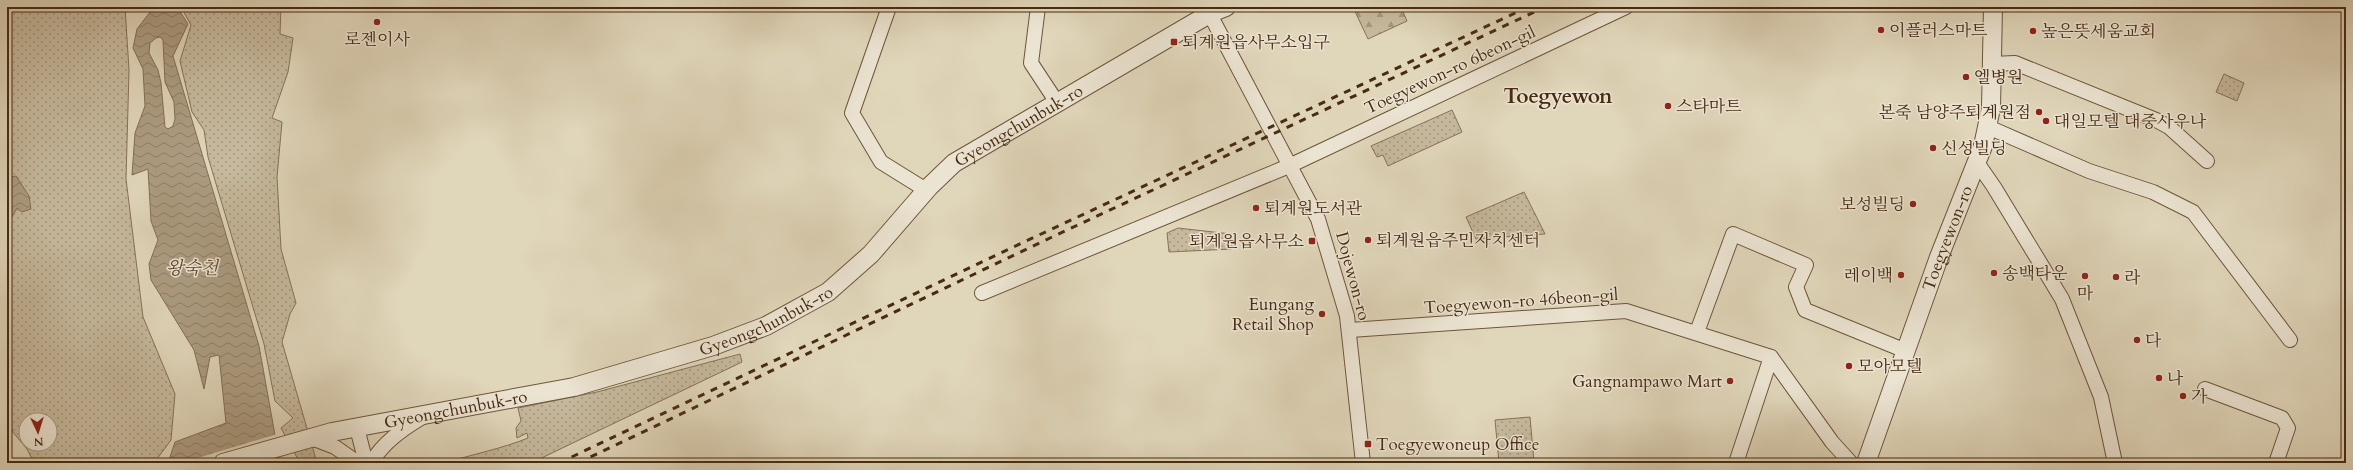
<svg xmlns="http://www.w3.org/2000/svg" width="2353" height="470" font-family="Cardo,'Noto Serif KR',serif">
	<style>
		.grass { fill: url(#grass-dots); stroke: #867257; fill-rule: evenodd }
		.forest { fill: url(#forest-firs); stroke: #867257 }
		.water { fill: url(#water-waves); stroke: #846f54; fill-rule: evenodd }
		.pier { fill: #e0d6ba }
		.lines { fill: none; stroke-linecap: round; stroke-linejoin: round }
		.minor-casing { stroke: #6d563b; stroke-width: 16 }
		.tertiary-casing { stroke: #6d563b; stroke-width: 20 }
		.minor { stroke: #ebe4d2; stroke-width: 14 }
		.tertiary { stroke: #ebe4d2; stroke-width: 18 }
		.rail { stroke: #472b11; stroke-width: 3; stroke-dasharray: 7 7; stroke-linecap: butt }
		.poi-dot { fill: #8f2418; stroke: #ebe4d2; stroke-width: 1.5 }
		.labels { text-anchor: middle; dominant-baseline: central; stroke-width: 3; stroke-linejoin: round; paint-order: stroke }
		.poi-label { font-size: 17px; fill: #472b11; stroke: #ebe4d2; text-anchor: start }
		.street-label { font-size: 17px; fill: #472b11; stroke: #ebe4d2 }
		.water-label { font-size: 18px; font-style: italic; fill: #60472d; stroke: #ebe4d2 }
		.district-label { font-size: 21px; font-weight: bold; fill: #472b11; stroke: #ebe4d2 }
	</style>
	<defs>
		<pattern id="grass-dots" width="8" height="8" patternUnits="userSpaceOnUse"><rect width="8" height="8" fill="#c6b99d"/><path d="M2 2h.1M6 6h.1" fill="none" stroke="#a3977f" stroke-width="1.8" stroke-linecap="round"/></pattern>
		<pattern id="forest-firs" width="22" height="20" patternUnits="userSpaceOnUse"><rect width="22" height="20" fill="#c6b99d"/><path d="M5 1l3.5 6h-7zM16 11l3.5 6h-7z" fill="#a3977f"/></pattern>
		<pattern id="water-waves" width="16" height="10" patternUnits="userSpaceOnUse"><rect width="16" height="10" fill="#ac9c81"/><path d="M0 5q4-4 8 0t8 0" fill="none" stroke="#8e7f68"/></pattern>
	</defs>
	<rect width="100%" height="100%" fill="#e0d6ba"/>
	<filter id="stains"><feTurbulence type="fractalNoise" baseFrequency=".005" numOctaves="4"/><feColorMatrix values="0 0 0 0 .2 0 0 0 0 .09 0 0 0 0 .02 0 0 0 .5 -.17"/></filter>
	<radialGradient id="worn" r=".72"><stop offset=".6" stop-color="#630" stop-opacity="0"/><stop offset="1" stop-color="#630" stop-opacity=".3"/></radialGradient>
	<g class="grass">
		<path d="M7 7H125L129 70 126 179 143 317 175 394 171 440 154 463H34L27 449 12 431 7 413ZM26 420H50V444H26Z"/>
		<path d="M181 7H281L280 34 293 38 288 72 272 118 282 122 277 177 281 249 296 303 290 314 282 342 317 463H300L281 428 293 418 275 401 264 344 208 157 204 130 192 112 180 61 191 25Z"/>
		<path d="M2224 74 2244 83 2237 101 2216 92Z"/>
		<path d="M1452 110 1462 132 1388 166 1383 155 1377 157 1371 146Z"/>
		<path d="M1524 192 1545 234 1476 239 1466 217Z"/>
		<path d="M1178 228 1231 234 1232 249 1169 252 1167 233Z"/>
		<path d="M740 354 742 362 531 463H445C473 454 501 449 528 438L527 433 517 438 516 428 521 421 518 408 597 392Z"/>
		<path d="M1530 417 1534 462 1499 463 1495 420Z"/>
	</g>
	<path class="forest" d="M1353 7H1401L1407 21 1368 39Z"/>
	<g class="water">
		<path d="M154 7H177L188 24 173 56 259 346 280 463H168L175 442 226 423 219 355 210 357 204 389 194 350 151 280 149 264 158 240 151 221 148 169 132 175 135 133 145 106 143 69 133 48 137 29ZM160 37 163 40 165 82 174 102 175 119 173 126 168 129 165 127 161 83 158 70 149 53 150 43 156 38Z"/>
		<path d="M16 176 29 196 31 209 22 212 17 208 12 217C8 208 4 199 9 190L7 178Z"/>
	</g>
	<path class="pier" d="M277 434 280 455 252 463H181Z"/>
	<g class="lines">
		<defs>
			<g id="minor">
				<path d="M889 7 852 113 881 162 926 190"/>
				<path d="M1038 7 1031 63 1058 104"/>
				<path d="M1206 7 1318 219 1347 316 1363 463"/>
				<path d="M1992 64 2015 63 2156 120 2169 127 2207 161"/>
				<path d="M1988 127 2089 171 2153 192 2193 212 2290 340"/>
				<path d="M1976 161 1994 187 2062 299 2101 397 2115 463"/>
				<path d="M982 293 1289 166 1626 7"/>
				<path d="M1350 330 1626 311 1771 357 1832 442 1851 463"/>
				<path d="M1697 332 1733 234 1806 265 1796 287 1805 310 1906 351"/>
				<path d="M2205 389 2282 418 2288 428 2276 463"/>
				<path d="M357 428 366 463"/>
				<path d="M309 437 335 447 358 463"/>
				<path d="M371 463C383 443 401 430 421 418"/>
				<path d="M1736 463 1771 357"/>
			</g>
			<g id="tertiary">
				<path id="s1" d="M223 463 332 432 574 387 713 346 766 326 828 292 871 254 929 187 954 163 1211 13 1226 7"/>
				<path id="s2" d="M1866 463 1939 257 1983 146 1991 108 1993 7"/>
			</g>
		</defs>
		<use href="#minor" class="minor-casing"/>
		<use href="#tertiary" class="tertiary-casing"/>
		<use href="#minor" class="minor"/>
		<use href="#tertiary" class="tertiary"/>
		<g class="rail">
			<path d="M559 463 1009 249 1528 7"/>
			<path d="M578 463 1050 238 1545 7"/>
		</g>
	</g>
	<g class="poi-dot">
		<circle cx="377" cy="22" r="4"/>
		<circle cx="1881" cy="30" r="4"/>
		<circle cx="2033" cy="31" r="4"/>
		<rect x="1170" y="38" width="8" height="8" rx="2"/>
		<circle cx="1966" cy="77" r="4"/>
		<circle cx="1668" cy="106" r="4"/>
		<circle cx="2039" cy="112" r="4"/>
		<circle cx="2046" cy="121" r="4"/>
		<circle cx="1933" cy="148" r="4"/>
		<circle cx="1913" cy="204" r="4"/>
		<circle cx="1256" cy="208" r="4"/>
		<circle cx="1368" cy="240" r="4"/>
		<rect x="1308" y="237" width="8" height="8" rx="2"/>
		<circle cx="1994" cy="273" r="4"/>
		<circle cx="1901" cy="275" r="4"/>
		<circle cx="2085" cy="276" r="4"/>
		<circle cx="2116" cy="277" r="4"/>
		<circle cx="1322" cy="314" r="4"/>
		<circle cx="2137" cy="340" r="4"/>
		<circle cx="1849" cy="366" r="4"/>
		<circle cx="2159" cy="378" r="4"/>
		<circle cx="1730" cy="381" r="4"/>
		<circle cx="2183" cy="396" r="4"/>
		<rect x="1364" y="440" width="8" height="8" rx="2"/>
	</g>
	<g class="labels">
		<g class="poi-label">
			<text x="1889" y="30">이플러스마트</text>
			<text x="2041" y="31">높은뜻세움교회</text>
			<text x="377" y="39" text-anchor="middle">로젠이사</text>
			<text x="1182" y="42">퇴계원읍사무소입구</text>
			<text x="1974" y="77">엘병원</text>
			<text x="1676" y="106">스타마트</text>
			<text x="2031" y="112" text-anchor="end">본죽 남양주퇴계원점</text>
			<text x="2054" y="121">대일모텔 대중사우나</text>
			<text x="1941" y="148">신성빌딩</text>
			<text x="1905" y="204" text-anchor="end">보성빌딩</text>
			<text x="1264" y="208">퇴계원도서관</text>
			<text x="1376" y="240">퇴계원읍주민자치센터</text>
			<text x="1304" y="241" text-anchor="end">퇴계원읍사무소</text>
			<text x="2002" y="273">송백타운</text>
			<text x="1893" y="275" text-anchor="end">레이백</text>
			<text x="2124" y="277">라</text>
			<text x="2085" y="293" text-anchor="middle">마</text>
			<text x="1314" y="304" text-anchor="end">Eungang<tspan x="1314" dy="20">Retail Shop</tspan></text>
			<text x="2145" y="340">다</text>
			<text x="1857" y="366">모아모텔</text>
			<text x="2167" y="378">나</text>
			<text x="1722" y="381" text-anchor="end">Gangnampawo Mart</text>
			<text x="2191" y="396">가</text>
			<text x="1376" y="444">Toegyewoneup Office</text>
		</g>
		<g class="street-label">
			<text transform="translate(1450 70) rotate(-25)">Toegyewon-ro 6beon-gil</text>
			<text stroke="none"><textPath href="#s1" startOffset="887">Gyeongchunbuk-ro</textPath></text>
			<text stroke="none"><textPath href="#s2" startOffset="239">Toegyewon-ro</textPath></text>
			<text transform="translate(1353 276) rotate(75)">Dojewon-ro</text>
			<text transform="translate(1521 301) rotate(-4)">Toegyewon-ro 46beon-gil</text>
			<text stroke="none"><textPath href="#s1" startOffset="563">Gyeongchunbuk-ro</textPath></text>
			<text stroke="none"><textPath href="#s1" startOffset="239">Gyeongchunbuk-ro</textPath></text>
		</g>
		<g class="water-label">
			<text x="192" y="268">왕숙천</text>
		</g>
		<g class="district-label">
			<text x="1558" y="96">Toegyewon</text>
		</g>
	</g>
	<rect width="2353" height="470" fill="none" stroke="#e0d6ba" stroke-width="24"/>
	<rect x="8" y="8" width="2337" height="454" fill="none" stroke="#472b11" stroke-width="2"/>
	<rect x="12" y="12" width="2329" height="446" fill="none" stroke="#472b11"/>
	<g transform="translate(38 432) rotate(176)"><circle r="19" fill="#ebe4d2" stroke="#a99a85"/>
	<path d="M0-3L7 15L0 10L-7 15Z" fill="#8f2418"/>
	<text y="-6" font-size="11" font-weight="bold" text-anchor="middle" fill="#472b11">N</text>
	</g>
	<rect width="100%" height="100%" filter="url(#stains)"/>
	<rect width="100%" height="100%" fill="url(#worn)"/>
</svg>
